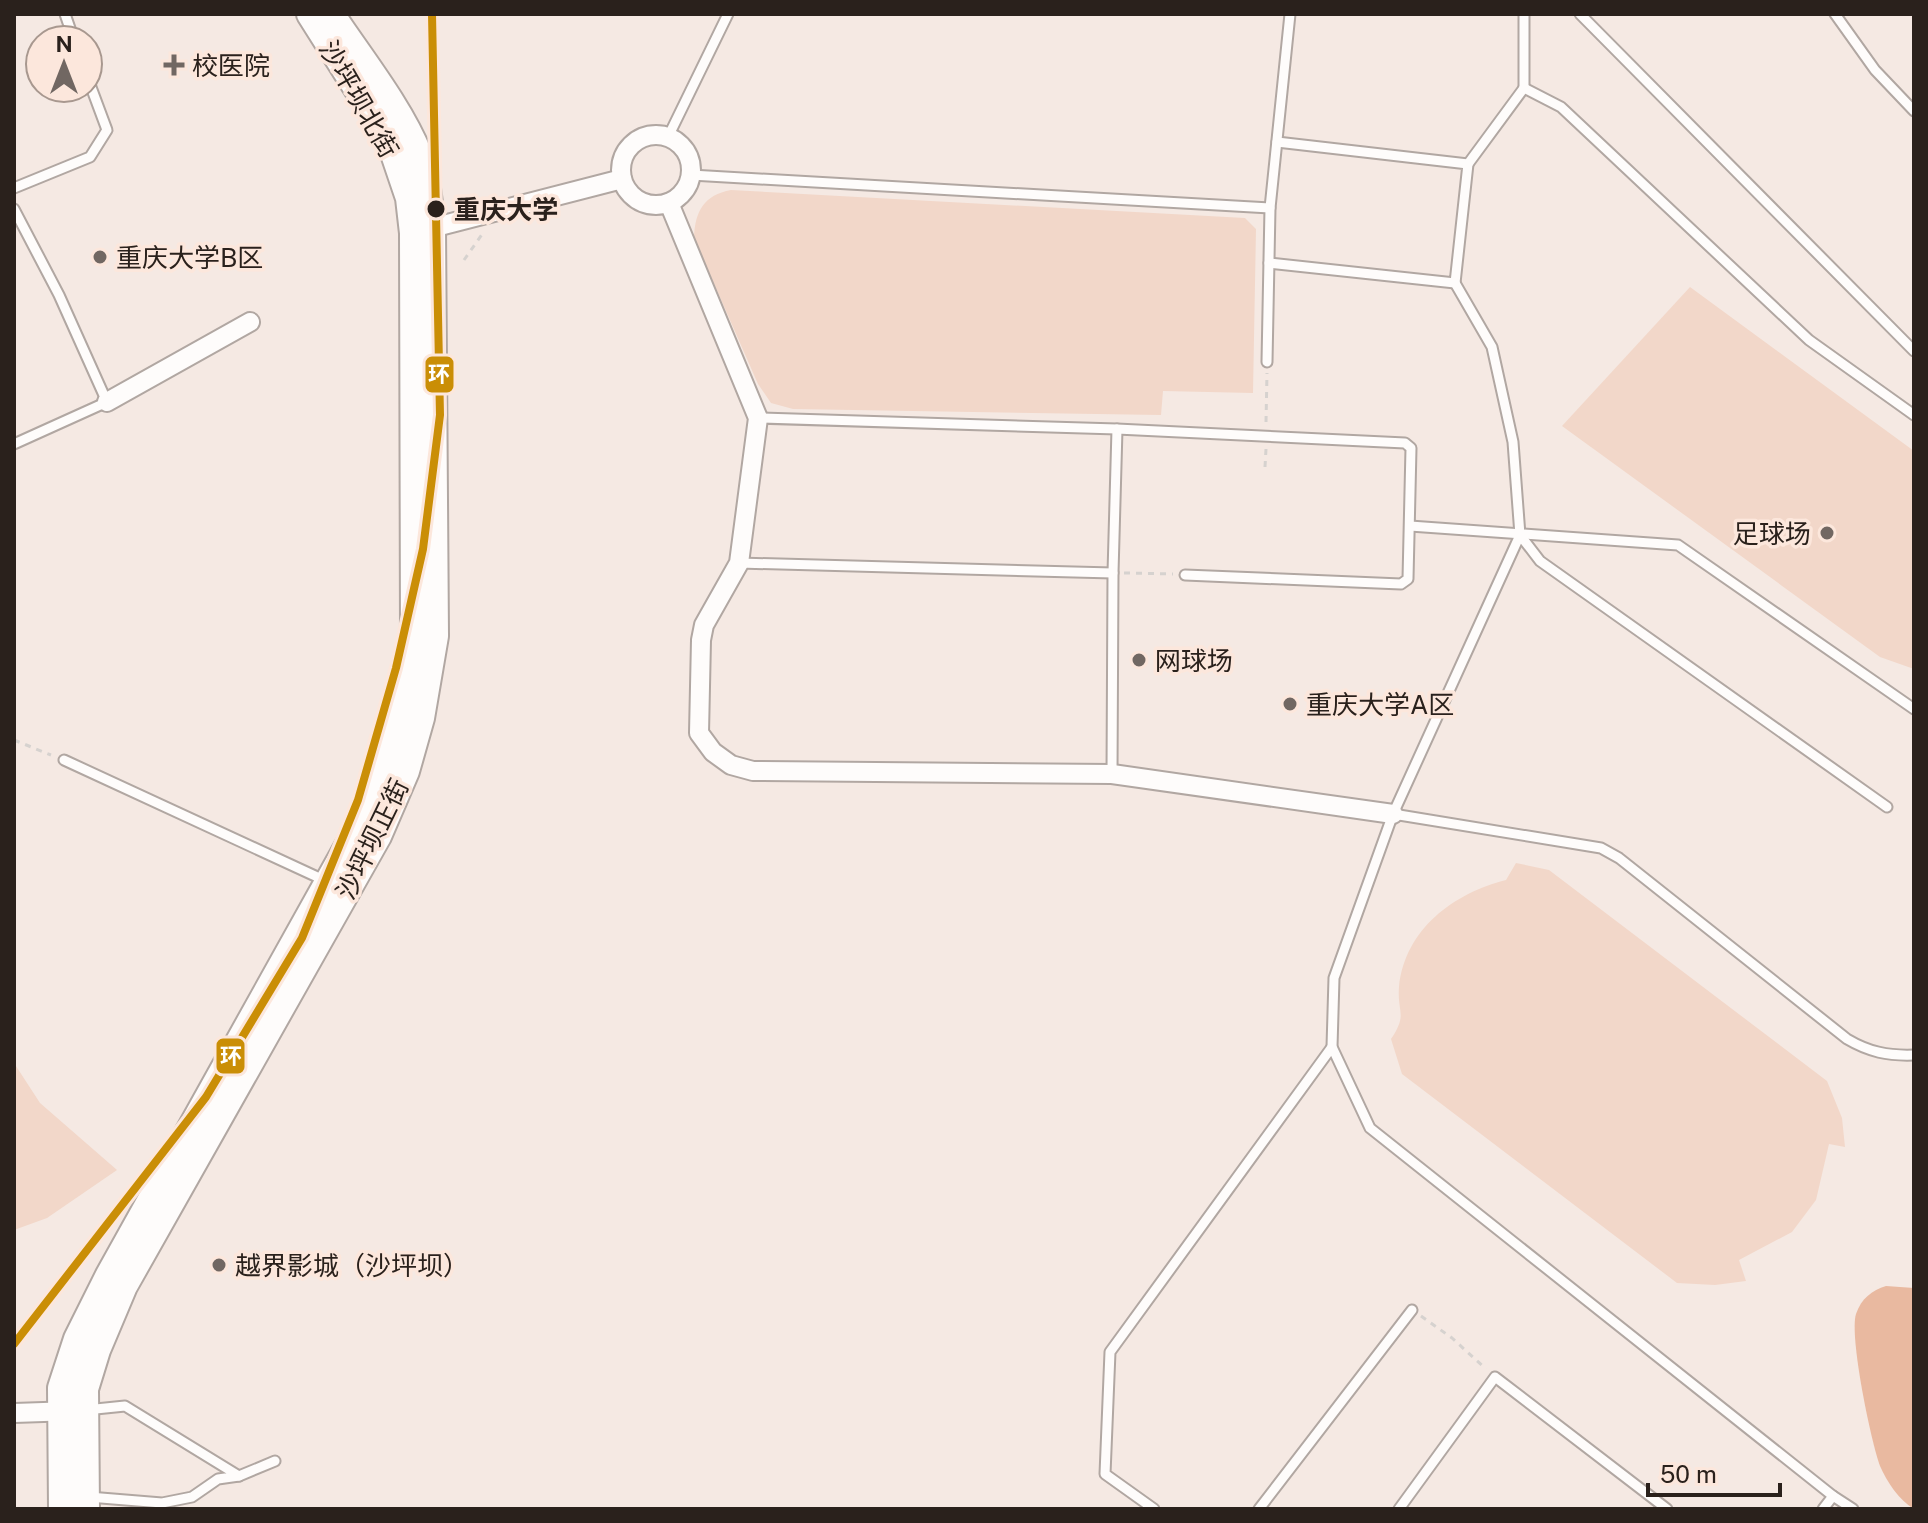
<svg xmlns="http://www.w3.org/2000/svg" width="1928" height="1523" font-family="'Public Sans','Noto Sans SC',sans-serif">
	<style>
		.green { fill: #f2d7c9 }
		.water { fill: #e9b9a0 }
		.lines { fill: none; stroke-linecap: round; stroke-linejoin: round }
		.service-casing { stroke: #b1a7a2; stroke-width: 13 }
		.minor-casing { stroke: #b1a7a2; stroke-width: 22 }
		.secondary-casing { stroke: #b1a7a2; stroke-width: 30 }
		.path { stroke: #d6d2cf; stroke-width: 3; stroke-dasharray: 6 6; stroke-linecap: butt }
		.service { stroke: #fefcfb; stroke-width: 9 }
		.minor { stroke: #fefcfb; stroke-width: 18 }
		.secondary { stroke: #fefcfb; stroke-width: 26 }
		.metro-1-casing { stroke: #fce7dc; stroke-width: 14 }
		.metro-1 { stroke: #ca8e06; stroke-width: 8 }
		.poi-dot { fill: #716762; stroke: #fce7dc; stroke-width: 3 }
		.stop-dot { fill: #2a211c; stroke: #fce7dc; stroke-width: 3 }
		.labels { text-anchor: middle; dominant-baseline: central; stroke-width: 7; stroke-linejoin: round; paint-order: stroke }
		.poi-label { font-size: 26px; fill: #2a211c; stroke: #fce7dc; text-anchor: start }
		.street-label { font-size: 26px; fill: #2a211c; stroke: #fce7dc }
		.stop-label { font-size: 26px; font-weight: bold; fill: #2a211c; stroke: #fce7dc; text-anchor: start }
		.line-badge { stroke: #fce7dc; stroke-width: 3 }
		.badge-label { font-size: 22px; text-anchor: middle; font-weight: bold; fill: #fff }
	</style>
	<rect width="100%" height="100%" fill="#f5e9e3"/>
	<g class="green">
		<path d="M731 190 1245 218 1256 229 1253 393 1163 391 1161 415 793 409 771 403 758 384 694 238C695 211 704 195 731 190Z"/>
		<path d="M1690 287 1914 451V669L1880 657 1562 426Z"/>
		<path d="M1516 863 1549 870 1827 1081 1842 1118 1845 1147 1829 1144 1816 1200 1792 1232 1739 1260 1746 1281 1715 1285 1677 1283 1402 1074 1391 1039C1408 1014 1397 1013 1399 987 1405 929 1454 893 1506 880Z"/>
		<path d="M14 1063 40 1103 117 1170 47 1218 14 1230Z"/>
	</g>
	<path class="water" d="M1886 1286 1914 1288V1509C1899 1500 1887 1482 1880 1466 1871 1442 1849 1336 1856 1314 1861 1299 1872 1290 1886 1286Z"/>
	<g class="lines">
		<defs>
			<g id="service">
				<path d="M65 14 74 40"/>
				<path d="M1580 14 1914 351"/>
				<path d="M1835 14 1875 70 1914 111"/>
				<path d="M1524 88V14"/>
				<path d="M668 137 728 14"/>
				<path d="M1468 164 1524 88 1561 107 1809 340 1914 415"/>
				<path d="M691 175 1270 208"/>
				<path d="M14 188 90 157 107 130 88 79"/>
				<path d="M14 209 59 295 107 402 14 444"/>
				<path d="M1269 263 1455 283 1468 164 1277 142"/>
				<path d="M1455 283 1492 347 1513 442 1520 535 1393 814 1334 978 1332 1047 1370 1128 1833 1496 1853 1509"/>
				<path d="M1267 362 1270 208 1290 14"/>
				<path d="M758 418 1117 429 1405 443 1411 448 1408 579 1401 584 1185 575"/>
				<path d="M1410 526 1678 545 1914 709"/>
				<path d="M1520 535 1540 561 1887 807"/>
				<path d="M739 563 1113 573"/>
				<path d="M64 760 326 881"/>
				<path d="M1112 774 1113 573 1117 429"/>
				<path d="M1393 814 1601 848 1619 858 1847 1039C1869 1052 1888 1056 1914 1055"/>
				<path d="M86 1410 125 1406 239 1476 218 1479 192 1497 162 1503 89 1497"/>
				<path d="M239 1476 275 1461"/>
				<path d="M1154 1509 1105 1474 1110 1352 1332 1047"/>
				<path d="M1259 1509 1412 1310"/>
				<path d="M1399 1509 1495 1377 1667 1509"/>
				<path d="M1823 1509 1833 1496"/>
			</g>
			<g id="minor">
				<circle cx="656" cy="170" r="35"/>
				<path d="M669 203 758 418 739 563 704 625 701 640 699 733 713 752 731 765 753 771 1112 774 1393 814"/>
				<path d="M424 230 622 179"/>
				<path d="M107 402 250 322"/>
				<path d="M14 1413 73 1411"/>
			</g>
			<g id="secondary">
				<path d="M62 1509 61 1388 77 1339 109 1275 367 812 387 760 400 712 414 635 413 233 409 198 389 139 310 14"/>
				<path d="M86 1509 85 1389 97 1350 124 1286 378 836 406 771 421 718 435 636 432 228C429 204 427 178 419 155 399 106 360 58 331 14"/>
			</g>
		</defs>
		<use href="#service" class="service-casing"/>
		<use href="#minor" class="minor-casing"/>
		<use href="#secondary" class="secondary-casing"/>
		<g class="path">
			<path d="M464 260 483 233"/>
			<path d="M1266 422 1267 373"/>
			<path d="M1265 467 1266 449"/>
			<path d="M1124 573 1173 574"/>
			<path d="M14 740 51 755"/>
			<path d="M1421 1316 1452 1338 1486 1369"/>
		</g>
		<use href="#service" class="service"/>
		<use href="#minor" class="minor"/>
		<use href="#secondary" class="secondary"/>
		<defs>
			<path id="metro-1" d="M14 1344 206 1097 302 938 358 800 396 668 423 549 440 415 432 14"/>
		</defs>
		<use href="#metro-1" class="metro-1-casing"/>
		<use href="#metro-1" class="metro-1"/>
	</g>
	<g class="poi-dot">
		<path d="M170 53h8v8h8v8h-8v8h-8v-8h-8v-8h8z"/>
		<circle cx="100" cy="257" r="8"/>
		<circle cx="1827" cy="533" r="8"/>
		<circle cx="1139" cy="660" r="8"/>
		<circle cx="1290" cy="704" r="8"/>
		<circle cx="219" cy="1265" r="8"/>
	</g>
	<circle class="stop-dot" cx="436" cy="209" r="10"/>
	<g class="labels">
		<g class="poi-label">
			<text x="192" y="65">校医院</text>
			<text x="116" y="257">重庆大学B区</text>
			<text x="1811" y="533" text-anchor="end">足球场</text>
			<text x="1155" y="660">网球场</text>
			<text x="1306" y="704">重庆大学A区</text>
			<text x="235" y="1265">越界影城（沙坪坝）</text>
		</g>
		<g class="street-label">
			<text transform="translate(359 99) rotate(60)">沙坪坝北街</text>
			<text transform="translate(372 839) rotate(-64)">沙坪坝正街</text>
		</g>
		<g class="stop-label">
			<text x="454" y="209">重庆大学</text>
		</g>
	</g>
	<g class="line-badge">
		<rect x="424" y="355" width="31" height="39" rx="8" fill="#ca8e06"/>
		<rect x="215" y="1037" width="31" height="38" rx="8" fill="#ca8e06"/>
	</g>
	<g class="badge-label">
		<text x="439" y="382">环</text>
		<text x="231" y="1064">环</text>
	</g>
	<rect width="1928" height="1523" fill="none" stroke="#2a211c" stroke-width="32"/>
	<g transform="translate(64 64)"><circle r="38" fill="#fce7dc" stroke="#a8988f" stroke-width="2"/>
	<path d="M0-6L14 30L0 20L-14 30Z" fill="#716762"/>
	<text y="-12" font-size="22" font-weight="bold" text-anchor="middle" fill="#2a211c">N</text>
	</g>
	<path d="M1648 1483v12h132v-12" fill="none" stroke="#2a211c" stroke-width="4"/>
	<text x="1660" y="1483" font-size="24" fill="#2a211c" stroke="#fce7dc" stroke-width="6" paint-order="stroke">50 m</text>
</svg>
